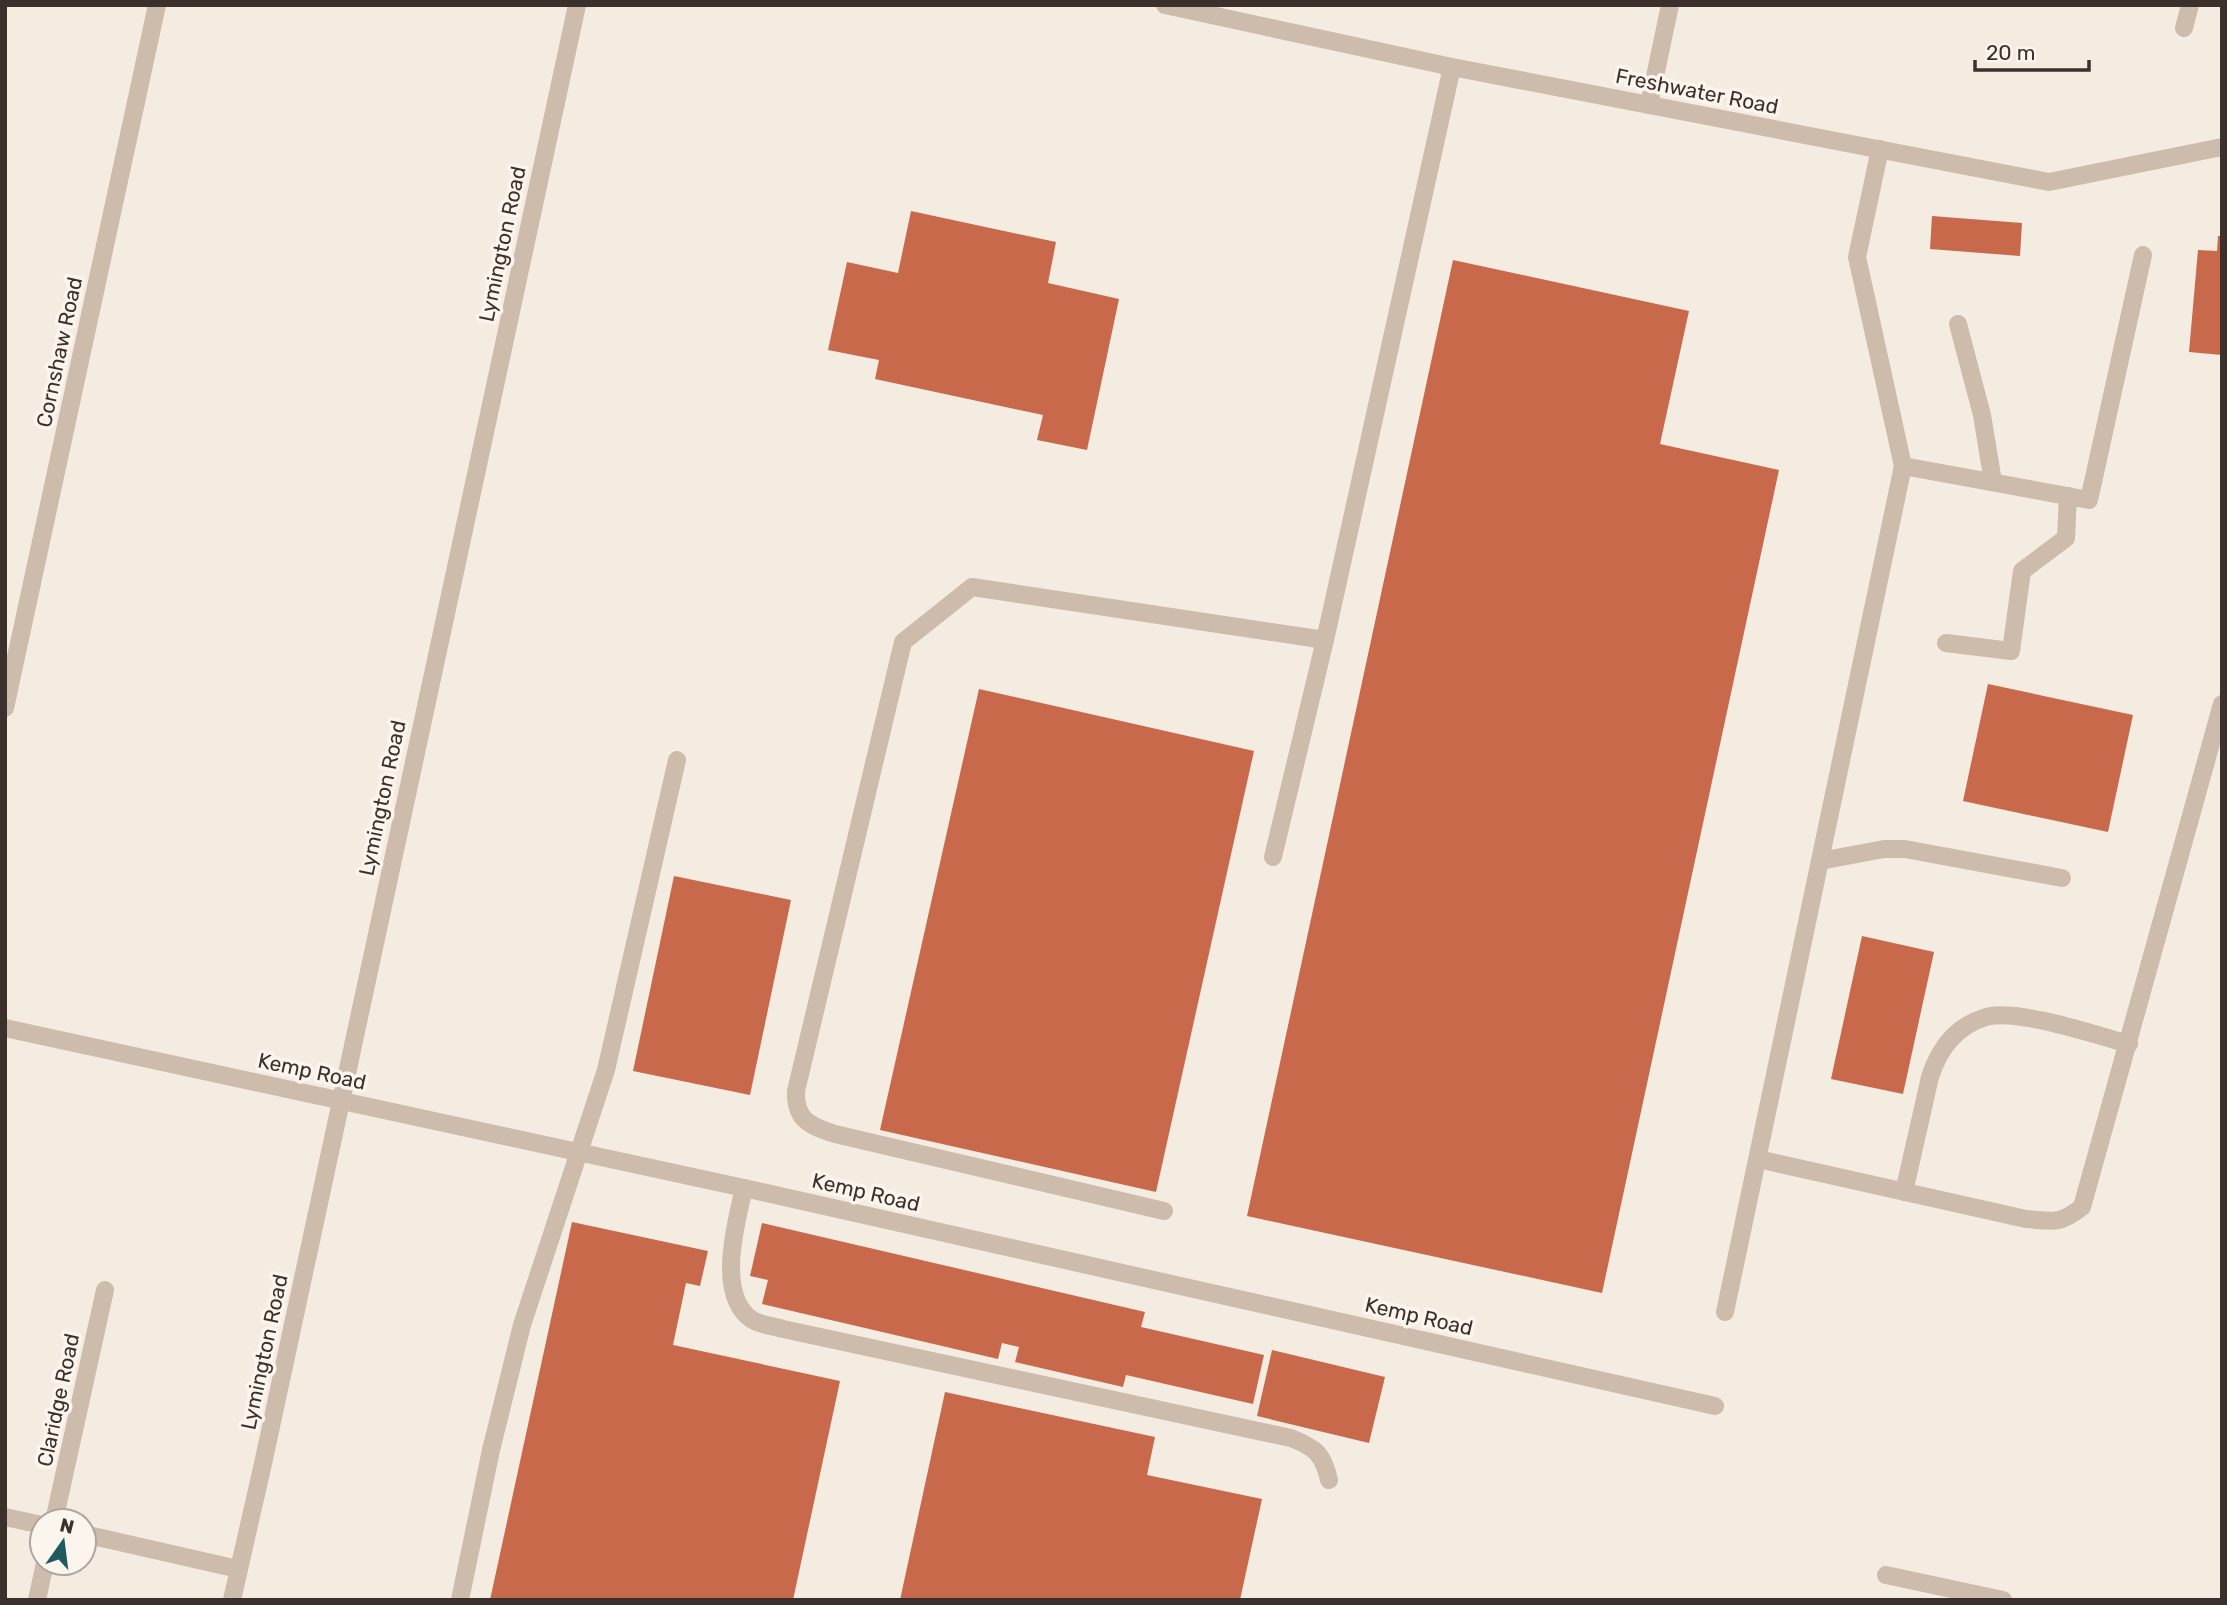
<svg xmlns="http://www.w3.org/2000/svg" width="2227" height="1605" font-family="Rubik,sans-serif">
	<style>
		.building { fill: #c8694b }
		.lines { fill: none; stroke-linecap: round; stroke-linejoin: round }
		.lane { stroke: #cdbbac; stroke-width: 18 }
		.street { stroke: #cdbbac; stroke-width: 18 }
		.labels { text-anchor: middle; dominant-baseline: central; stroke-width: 7; stroke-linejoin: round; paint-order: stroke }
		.street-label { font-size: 21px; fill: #3b302b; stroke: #fbf5ee }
	</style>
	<rect width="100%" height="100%" fill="#f4ebe1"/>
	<g class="building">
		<path d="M911 211 1056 242 1048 283 1119 299 1087 450 1037 440 1043 415 875 379 879 360 828 350 847 262 898 273Z"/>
		<path d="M1932 216 2022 223 2020 256 1930 249Z"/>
		<path d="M2218 236H2222V355L2189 352 2198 250 2217 251Z"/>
		<path d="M1453 260 1689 311 1660 444 1779 470 1602 1293 1247 1216Z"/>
		<path d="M1988 684 2133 715 2108 832 1963 801Z"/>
		<path d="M979 689 1254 751 1156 1192 880 1130Z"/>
		<path d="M674 876 791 900 750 1095 633 1071Z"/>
		<path d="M1862 936 1934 952 1903 1094 1831 1079Z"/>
		<path d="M572 1222 708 1251 700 1286 686 1283 673 1345 840 1381 793 1600H490Z"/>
		<path d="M762 1223 1145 1312 1141 1327 1264 1355 1253 1404 1126 1375 1123 1387 1015 1362 1019 1347 1002 1343 998 1359 762 1304 768 1280 750 1276Z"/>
		<path d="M1272 1350 1385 1377 1369 1443 1257 1416Z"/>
		<path d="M945 1392 1155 1437 1147 1475 1262 1499 1240 1600H900Z"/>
	</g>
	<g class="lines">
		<g class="lane">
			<path d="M2184 28 2190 5"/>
			<path d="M1649 105 1670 5"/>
			<path d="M1958 324 1982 415 1993 482"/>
			<path d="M1903 466 2089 500 2143 255"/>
			<path d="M1946 643 2011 651 2022 571 2066 538 2068 496"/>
			<path d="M1273 857 1325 640"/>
			<path d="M1820 861 1884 849H1905L2062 878"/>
			<path d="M1758 1159 2026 1219C2053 1221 2059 1225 2082 1207L2222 704"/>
			<path d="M744 1188C736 1223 716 1294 751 1319 759 1325 774 1326 783 1329L1291 1438C1316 1448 1323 1454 1329 1480"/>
			<path d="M1904 1192 1930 1077C1939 1049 1956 1026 1986 1017 2016 1008 2096 1035 2129 1044"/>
			<path d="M1164 1211 835 1134C810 1126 795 1120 796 1091L903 642 972 587 1325 640 1452 67"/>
			<path d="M460 1600 491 1450 522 1325 606 1070 677 760"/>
		</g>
		<g class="street">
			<path d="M1165 5 1452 67 2049 182 2222 147"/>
			<path d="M5 708 157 5"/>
			<path d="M5 1028 744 1188 1715 1406"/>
			<path d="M1725 1312 1903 466 1857 257 1880 149"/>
			<path d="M5 1517 42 1525"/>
			<path d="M54 1521 105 1290"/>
			<path d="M84 1534 238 1569"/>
			<path d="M1886 1575 2003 1600"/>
			<path d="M37 1600 45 1563"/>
			<path d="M232 1600 264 1459 577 5"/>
		</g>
	</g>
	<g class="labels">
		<g class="street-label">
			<text transform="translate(1697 91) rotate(11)">Freshwater Road</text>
			<text transform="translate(502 244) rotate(-78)">Lymington Road</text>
			<text transform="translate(59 352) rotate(-78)">Cornshaw Road</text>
			<text transform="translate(382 798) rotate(-78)">Lymington Road</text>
			<text transform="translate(312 1071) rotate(12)">Kemp Road</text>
			<text transform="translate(866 1192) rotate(13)">Kemp Road</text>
			<text transform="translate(1419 1316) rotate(13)">Kemp Road</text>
			<text transform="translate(264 1352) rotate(-78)">Lymington Road</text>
			<text transform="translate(58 1400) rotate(-78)">Claridge Road</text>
		</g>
	</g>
	<rect width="2227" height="1605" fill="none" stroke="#3b302b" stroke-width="14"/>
	<g transform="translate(63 1542) rotate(14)"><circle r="33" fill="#fbf5ee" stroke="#aea6a0" stroke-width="2"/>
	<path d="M0-5L12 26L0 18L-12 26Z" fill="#1f5a5e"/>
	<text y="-10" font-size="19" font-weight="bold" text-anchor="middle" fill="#3b302b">N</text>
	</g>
	<path d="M1975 60v10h114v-10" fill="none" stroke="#3b302b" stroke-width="3.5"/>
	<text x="1986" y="60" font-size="21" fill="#3b302b" stroke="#fbf5ee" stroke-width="5" paint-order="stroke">20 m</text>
</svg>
